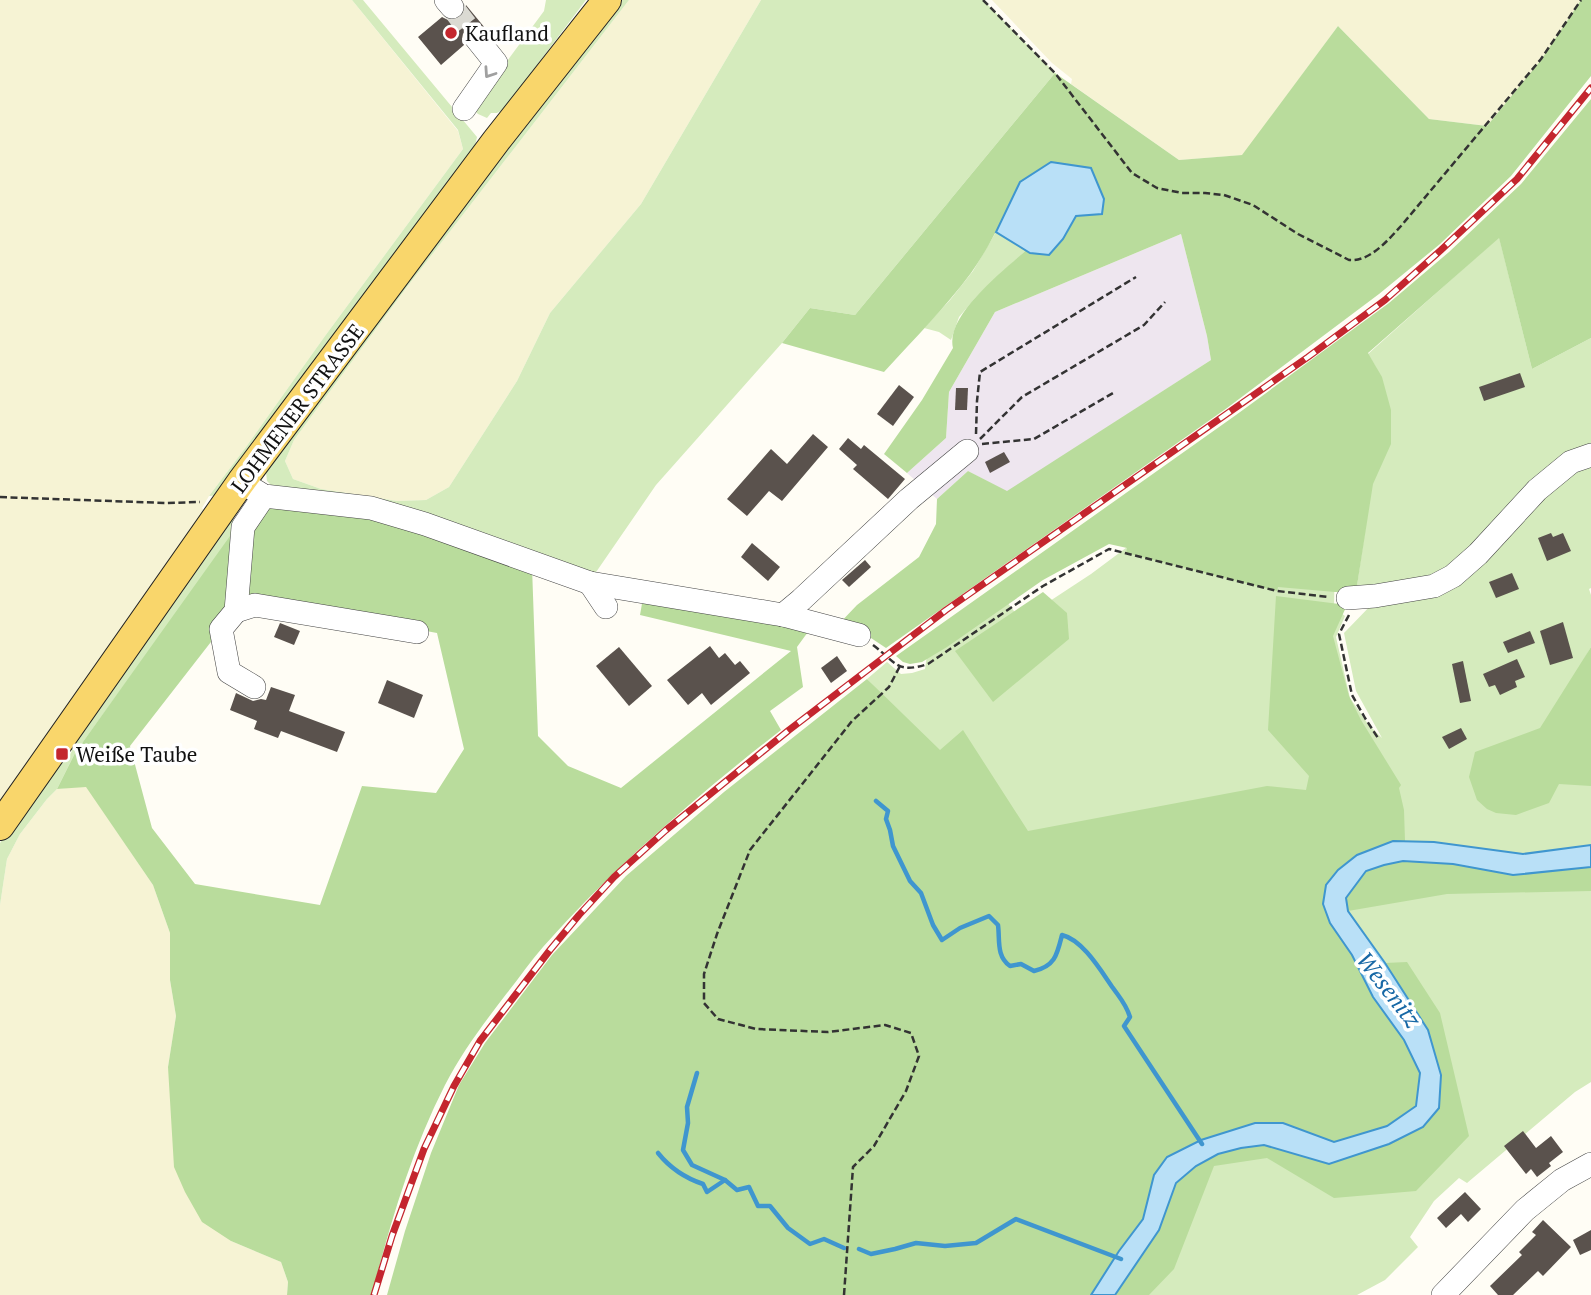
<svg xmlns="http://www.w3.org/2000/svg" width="1591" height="1295" font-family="'PT Serif',serif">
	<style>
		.industrial { fill: #eee6ef }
		.farmland { fill: #f6f3d4 }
		.green { fill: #d5ebbd }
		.forest { fill: #b9dc9c }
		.water { fill: #b9e0f7; stroke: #3f96cf; stroke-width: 2 }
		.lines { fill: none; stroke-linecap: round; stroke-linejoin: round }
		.stream { stroke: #3f96cf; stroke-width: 4.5 }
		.building { fill: #5a524d }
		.minor-tunnel { stroke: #dbdad3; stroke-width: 23; stroke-dasharray: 23 11; stroke-linecap: butt }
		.minor-casing { stroke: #444; stroke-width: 24 }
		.major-casing { stroke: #222; stroke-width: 30 }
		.path { stroke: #333; stroke-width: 2.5; stroke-dasharray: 7 3.5; stroke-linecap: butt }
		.minor { stroke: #fff; stroke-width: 23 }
		.major { stroke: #f9d66b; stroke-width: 28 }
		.rail-casing { stroke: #c4262e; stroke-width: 7 }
		.rail { stroke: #fff; stroke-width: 4.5; stroke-dasharray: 13; stroke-linecap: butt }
		.oneway { stroke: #a0a0a0 }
		.poi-dot { fill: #c4262e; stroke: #fff; stroke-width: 2.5 }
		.labels { text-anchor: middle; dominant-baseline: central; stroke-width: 7; stroke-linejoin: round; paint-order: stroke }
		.poi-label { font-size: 21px; fill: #111; stroke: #fff; text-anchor: start }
		.street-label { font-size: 21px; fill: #111; stroke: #fff }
		.water-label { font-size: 23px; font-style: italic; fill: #1768a6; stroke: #fff }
	</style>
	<rect width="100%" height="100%" fill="#fffdf5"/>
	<path class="industrial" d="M1181 234 1207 336 1211 360 1007 492 968 471 937 499 907 473 946 438 949 392 995 312Z"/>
	<g class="farmland">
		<path d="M0 0H352L458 131 463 149 325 336 246 447 209 496 202 508 208 515 0 809Z"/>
		<path d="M629 0H761L641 204 550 313 517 381 449 487 426 500 397 501 321 489 293 479 285 461 294 440 407 287Z"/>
		<path d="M992 0H1581L1541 60 1487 126 1429 119 1338 26 1243 155 1179 160 1071 84 1072 79 1052 63Z"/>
		<path d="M86 786 153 885 170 933V980L176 1016 168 1067 231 1241 281 1262 288 1282 287 1295H0V905L7 859 20 834 47 799 57 789Z"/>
	</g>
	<g class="green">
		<path d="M352 0H363L477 137 474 150 220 495 209 496 246 447 325 336 463 149 458 130Z"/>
		<path d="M546 0H586L503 110 497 113H491L487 118 478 114 474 110V106L544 11Z"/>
		<path d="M618 0H629L407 287 294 440 285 461 293 479 321 489 397 501 426 500 449 487 517 381 550 313 641 204 761 0H983L1055 73 855 315 810 308 782 343 656 485 592 578 274 488 267 481 266 472 268 460Z"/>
		<path d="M996 232 1026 250 976 297 959 317 951 340 939 332 924 328 950 300 973 271Z"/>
		<path d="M1499 237 1532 369 1591 338V451L1571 458 1535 486 1478 549 1453 570 1433 582 1383 592H1356L1370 497 1348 521 1335 551 1334 608 1345 616 1336 637 1350 698 1368 724 1382 738 1356 691 1344 633 1376 600 1439 588 1452 581 1480 558 1541 492 1574 465 1591 459V588L1589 589 1591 595V647L1584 659 1591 654V1082L1575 1092 1467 1183 1459 1178 1434 1201 1410 1237 1418 1247 1385 1280 1357 1295H444L445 1272 546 1024 592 1010 651 962 722 887 756 833 804 772 840 731 862 709 886 699 867 679 887 662 901 674 912 673 925 669 927 655 1000 593 1021 620 1091 574 1209 486 1300 427 1365 363 1377 369 1368 354Z"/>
		<path d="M235 519 239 526 75 753 57 789 47 799 20 834 7 859 0 905V843L60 760 65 762 72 751 68 747 227 522Z"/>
	</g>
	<g class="forest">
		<path d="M1581 0H1591V76L1511 176 1440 244 1379 294 1227 408 886 648 862 632 837 626 857 605 919 557 936 524 937 499 968 471 1007 491 1211 360 1207 336 1181 234 995 312 949 392 946 438 907 473 884 454 922 400 953 348C945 315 1004 271 1026 250L1030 253 1063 239 1076 216 1020 182C1005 213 991 245 971 273 945 308 914 339 884 372L782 343 810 308 855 315 1055 73 1179 160 1242 155 1338 26 1429 119 1487 126 1541 60Z"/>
		<path d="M1591 99V338L1532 369 1499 238 1368 353 1382 377 1391 410V444L1373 484 1356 592H1335L1278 587 1277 591 1126 553 1127 548 1109 544 1043 580 947 647 922 662 910 664 903 662 896 656 1236 415 1389 303 1449 252 1521 184Z"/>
		<path d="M271 506 375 516 532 567 538 736 568 766 621 788 791 651 640 615 643 598 813 625 797 647 803 687 770 711 781 730C695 797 615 866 543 947 530 962 519 978 507 993 484 1023 462 1052 445 1085 411 1152 390 1223 372 1295H287L288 1282 281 1262 231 1241 202 1222 185 1192 174 1167 168 1067 176 1016 170 980V933L153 885 86 787 57 789 75 753 230 536 237 539 228 612 214 638 130 746 152 828 195 884 320 905 362 786 436 793 464 749 437 633 259 600 243 603 248 530Z"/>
		<path d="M1043 592 1067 613 1069 639 993 702 955 651Z"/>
		<path d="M1276 596 1347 605 1333 636 1349 696 1361 720 1401 785 1399 788 1404 810 1405 841H1393L1357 855 1330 923 1352 955 1373 997 1404 1040 1420 1074 1416 1106 1387 1126 1333 1142 1283 1123H1255L1149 1198 1143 1219 1119 1251 1091 1295H387L405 1231 431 1153 459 1085 485 1043 552 955 626 876 724 792 867 679 940 750 963 730 1028 831 1267 786 1306 790 1309 776 1268 730Z"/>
		<path d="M1591 647V786L1559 784 1549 803 1516 815 1496 813 1487 809 1477 800 1469 777 1475 752 1540 728Z"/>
		<path d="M1403 861 1453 864 1513 875 1591 867V891L1447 894 1348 911 1346 898 1366 871 1384 865Z"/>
		<path d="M1407 962 1440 1013 1469 1136 1416 1191 1334 1198 1267 1158 1214 1166 1174 1269 1149 1295H1115L1159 1230 1176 1183 1196 1166 1218 1154 1241 1148 1264 1145 1330 1164 1423 1127 1428 1030 1385 963Z"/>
	</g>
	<g class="water">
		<path d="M1051 162 1091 168 1104 199 1102 214 1076 216 1063 239 1049 255 1030 253 996 232 1020 182Z"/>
		<path d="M1393 841 1434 842 1523 854 1591 845V867L1513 875 1453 864 1403 861 1384 865 1366 871 1346 898 1348 911 1385 963 1428 1030 1441 1075 1439 1108 1423 1127 1389 1144 1329 1164 1264 1145 1241 1148 1218 1154 1196 1166 1176 1183 1159 1230 1115 1295H1091L1119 1251 1143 1219 1154 1175 1167 1157 1201 1140 1255 1123H1283L1334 1142 1387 1126 1416 1106 1420 1073 1404 1040 1373 997 1352 955 1330 923 1323 904 1326 885 1338 870 1357 855Z"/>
	</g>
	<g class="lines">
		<g class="stream">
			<path d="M876 801 888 811 886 819 890 830 893 846 910 881 921 893 933 925 942 940 960 928 989 916 998 925C1000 940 996 956 1010 966L1021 964 1034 971C1055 966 1057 955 1062 935 1083 940 1101 971 1113 988 1120 998 1126 1004 1130 1017L1124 1026 1202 1144"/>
			<path d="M697 1073 687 1107 688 1123 683 1150 692 1165 725 1180 737 1190 749 1187 758 1206H770L788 1228 810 1244 824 1239 844 1248"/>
			<path d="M658 1153C670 1168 685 1178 703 1184L707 1192 725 1180"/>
			<path d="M859 1249 871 1254 895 1249 916 1243 945 1246 976 1243 1016 1219 1121 1259"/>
		</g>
	</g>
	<g class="building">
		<path d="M466 5 485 28 480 25 475 24 467 28 463 34 462 39 464 45 441 65 418 37 442 17 448 20 454 21 461 18 465 12Z"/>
		<path d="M1520 373 1525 387 1484 401 1479 387Z"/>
		<path d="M899 385 914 397 893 426 877 414Z"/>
		<path d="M956 388H968L967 410H955Z"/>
		<path d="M813 434 828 447 782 501 769 491 747 516 727 499 771 449 787 464Z"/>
		<path d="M848 438 861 449 864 445 905 479 888 499 853 469 857 465 839 449Z"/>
		<path d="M1004 452 1010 462 990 473 985 462Z"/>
		<path d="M1551 533 1553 537 1563 533 1571 551 1547 561 1538 538Z"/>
		<path d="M752 543 780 567 768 581 741 557Z"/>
		<path d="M865 560 871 567 849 587 842 580Z"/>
		<path d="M1512 573 1519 589 1496 598 1489 582Z"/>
		<path d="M1563 622 1573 658 1550 665 1540 631Z"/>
		<path d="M280 623 300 631 294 645 274 637Z"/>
		<path d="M1530 631 1535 643 1508 653 1503 642Z"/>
		<path d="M710 646 719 658 725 653 735 665 740 661 750 673 711 705 702 693 688 705 667 680Z"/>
		<path d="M619 647 652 686 629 706 596 666Z"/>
		<path d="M837 656 847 671 831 683 821 668Z"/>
		<path d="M1517 659 1525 677 1515 681 1517 687 1500 695 1495 685 1489 687 1483 674Z"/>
		<path d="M1463 661 1471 701 1460 703 1452 664Z"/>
		<path d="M387 680 423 695 414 718 378 703Z"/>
		<path d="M271 687 295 695 289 711 345 732 337 752 281 731 278 738 254 729 257 721 230 710 236 693 253 701 261 699 266 700Z"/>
		<path d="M1461 728 1467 739 1449 749 1442 737Z"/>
		<path d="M1523 1131 1536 1148 1551 1136 1563 1152 1549 1163 1551 1166 1537 1177 1531 1169 1526 1174 1504 1146Z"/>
		<path d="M1465 1192 1481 1209 1468 1222 1461 1214 1446 1228 1437 1218Z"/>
		<path d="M1543 1220 1571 1247 1543 1276 1538 1271 1513 1295H1498L1490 1286 1522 1255 1519 1252 1536 1235 1532 1232Z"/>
		<path d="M1591 1230V1250L1580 1255 1573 1240Z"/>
	</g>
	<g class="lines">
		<path class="minor-tunnel" d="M452 7 476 38"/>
		<defs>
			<g id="minor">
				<path d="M446 0 452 7"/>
				<path d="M464 109 496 63 476 38"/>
				<path d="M241 482 264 496 371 508 425 524 590 583 783 615 859 635"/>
				<path d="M590 583 606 607"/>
				<path d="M1348 598 1375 596 1434 586 1453 576 1478 554 1537 490 1571 462 1591 455"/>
				<path d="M236 611 255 605 417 632"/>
				<path d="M783 615 801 600 909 499 967 451"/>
				<path d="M254 687 229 672 221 629 236 611 243 527 264 496"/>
				<path d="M1443 1295 1525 1210 1562 1180 1591 1164"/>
			</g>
			<path id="major" d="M0 826 241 482 496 141 607 0"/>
		</defs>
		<use href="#minor" class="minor-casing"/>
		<use href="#major" class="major-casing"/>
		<g class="path">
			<path d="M983 0 1055 73 1132 173 1157 188 1182 193H1205L1224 195 1253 205 1298 234 1349 260C1370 262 1388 240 1401 226L1541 59 1581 0"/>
			<path d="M976 434 977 401 980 372 1136 277"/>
			<path d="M980 439 1022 397 1144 325 1165 302"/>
			<path d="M982 444 1034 439 1113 393"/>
			<path d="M0 497 166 503 200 502"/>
			<path d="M1349 615 1339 634 1352 695 1365 718 1378 738"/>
			<path d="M873 645C897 663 896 674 928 664L1043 586 1109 549 1277 591 1329 597"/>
			<path d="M844 1295 853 1167 874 1146 906 1091 919 1056 911 1033 885 1025 828 1032 756 1029 718 1019 704 1003V974L717 934 750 850 852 721 889 687 900 666"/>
		</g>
		<use href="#minor" class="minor"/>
		<use href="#major" class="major"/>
		<defs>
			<path id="rail" d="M374 1295 392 1236 424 1149 454 1086 480 1041 550 950 579 915 614 877 666 830 789 730 946 610 1308 357 1385 300 1441 250 1517 179 1591 88"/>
		</defs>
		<use href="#rail" class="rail-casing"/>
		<use href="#rail" class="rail"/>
	</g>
	<defs><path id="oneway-chevron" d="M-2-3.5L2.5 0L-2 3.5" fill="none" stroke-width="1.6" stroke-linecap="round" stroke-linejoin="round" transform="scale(1.75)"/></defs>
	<use class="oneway" href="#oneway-chevron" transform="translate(489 73) rotate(124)"/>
	<g class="poi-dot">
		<circle cx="451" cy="33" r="7"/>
		<rect x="55" y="747" width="14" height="14" rx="3.5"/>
	</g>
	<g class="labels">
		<g class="poi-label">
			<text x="465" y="33">Kaufland</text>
			<text x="76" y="754">Weiße Taube</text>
		</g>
		<g class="street-label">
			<text transform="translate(297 408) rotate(-53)">LOHMENER STRASSE</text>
		</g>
		<g class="water-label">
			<text transform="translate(1389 989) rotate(52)">Wesenitz</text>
		</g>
	</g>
</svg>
